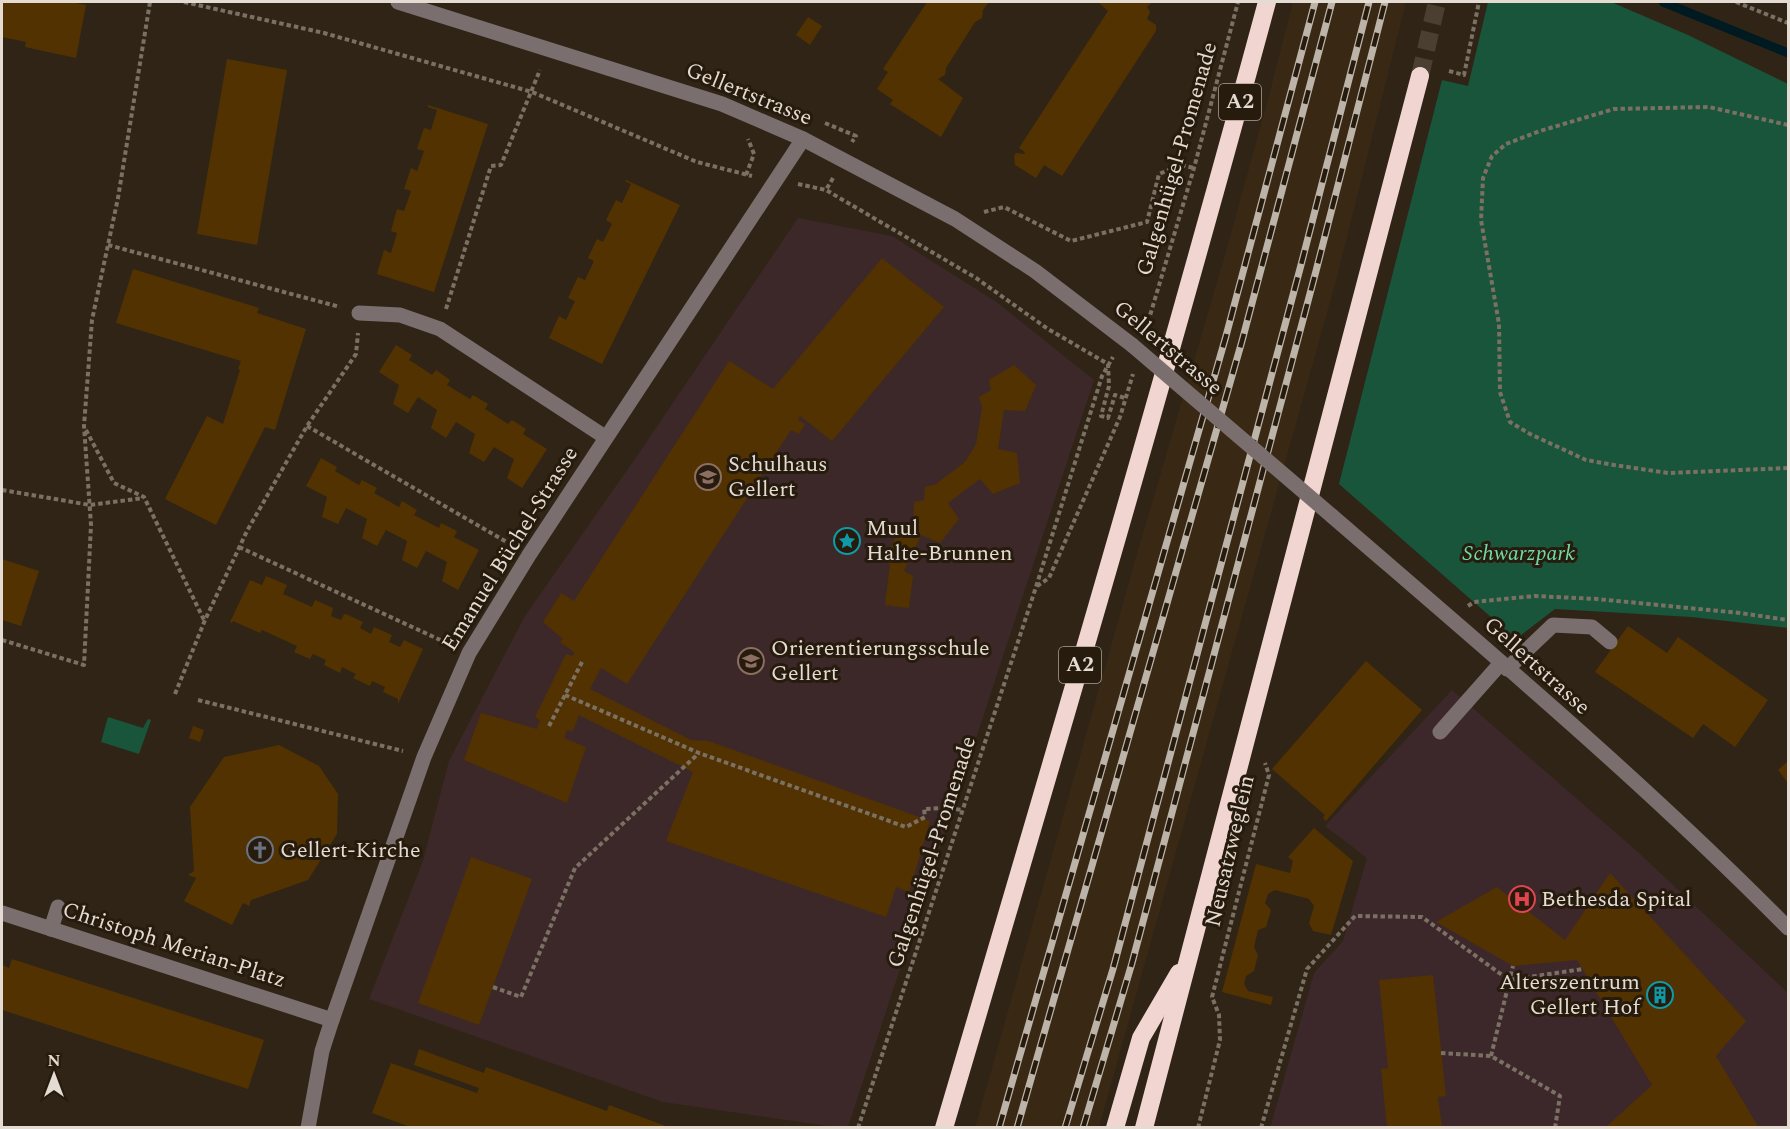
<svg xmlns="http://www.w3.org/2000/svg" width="1790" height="1129" font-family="Spectral,serif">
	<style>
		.built { fill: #392914 }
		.education { fill: #3c2829 }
		.medical { fill: #3c282a }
		.green { fill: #18553a }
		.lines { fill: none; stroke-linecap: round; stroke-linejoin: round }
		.stream { stroke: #001a22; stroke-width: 9 }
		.building { fill: #523200 }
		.highway-tunnel { stroke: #4b3f32; stroke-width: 18; stroke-dasharray: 18 9; stroke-linecap: butt }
		.path { stroke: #7b7064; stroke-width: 4; stroke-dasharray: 4.5 3; stroke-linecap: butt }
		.minor { stroke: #7a6f6e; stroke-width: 15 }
		.highway { stroke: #f0d5d1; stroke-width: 18 }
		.rail-casing { stroke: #bdb4a9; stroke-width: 7 }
		.rail { stroke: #261b0c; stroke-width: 4.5; stroke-dasharray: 14; stroke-linecap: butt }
		.minor-bridge { stroke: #7a6f6e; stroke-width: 15 }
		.labels { text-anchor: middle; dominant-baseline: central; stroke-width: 6; stroke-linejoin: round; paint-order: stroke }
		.shield { fill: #261b0c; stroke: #aba197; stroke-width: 1.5 }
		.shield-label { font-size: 21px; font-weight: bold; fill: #e4dbd2 }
		.street-label { font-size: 22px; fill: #e4dbd2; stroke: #261b0c }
		.poi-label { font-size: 22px; fill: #e4dbd2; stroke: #261b0c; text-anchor: start }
		.park-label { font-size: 22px; font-style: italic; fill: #70dba7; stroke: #261b0c }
	</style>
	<rect width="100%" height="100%" fill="#302416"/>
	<path class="built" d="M1293 2H1406L1337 277 1099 1127 975 1128 1139 547 1225 255 1268 99Z"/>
	<path class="education" d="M798 218 892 236 995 301 1094 380 848 1127H835L663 1102 369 999 423 861 449 761 525 616 637 456Z"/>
	<path class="medical" d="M1452 690 1639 853 1788 993V1127L1270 1128 1314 973 1343 941 1367 858 1325 826Z"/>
	<g class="green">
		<path d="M1488 2H1611L1688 35 1788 84V628L1691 617 1555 609 1516 639 1339 484 1442 80 1468 86Z"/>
		<path d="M108 717 143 728 148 719 151 720 139 754 101 742Z"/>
	</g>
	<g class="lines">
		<path class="stream" d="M1663 2 1788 53"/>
	</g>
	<g class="building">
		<path d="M2 2H70L86 5 76 58 25 47 26 42 2 37Z"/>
		<path d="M927 2H989L983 10 982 18 975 22 946 68 945 75 938 79 963 98 941 137 890 104 893 100 877 89 888 72 883 69Z"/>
		<path d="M1098 2H1152L1147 7 1150 12 1147 19 1156 25V31L1062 176 1044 165 1036 178 1015 165 1014 156 1016 153 1024 154 1025 152 1019 148 1108 11Z"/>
		<path d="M808 17 822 26 810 45 796 35Z"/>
		<path d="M227 59 287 70 257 245 197 234Z"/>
		<path d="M428 105 488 124 434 292 377 274 384 250 391 253 397 233 391 231 397 209 404 211 411 191 404 189 411 168 417 171 424 151 417 149 424 128 431 130 437 110 428 107Z"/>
		<path d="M626 180 680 205 602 364 549 338 559 316 566 320 575 301 568 298 578 277 585 280 594 261 588 258 597 239 603 242 612 224 606 220 616 200 622 203 631 184 625 181Z"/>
		<path d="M882 258 944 307 832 441 800 416 798 420 805 424 799 434 791 430 627 684 601 668 590 689 691 740 709 741 930 821 909 892 896 887 886 917 666 841 693 772 579 715 573 731 567 730 564 738 586 747 567 803 464 760 481 713 537 729 540 720 535 717 566 654 572 656 575 653 560 642 563 639 543 622 561 593 574 601 729 361 773 389Z"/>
		<path d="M133 269 259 308 257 313 306 329 275 430 265 427 216 525 165 499 207 416 223 424 240 370 238 369 241 361 116 323Z"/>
		<path d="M396 345 412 355 409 360 414 363 432 375 436 370 450 380 447 385 470 399 473 395 488 404 485 409 508 424 512 420 526 429 523 434 547 449 522 488 507 478 514 459 494 447 484 462 469 453 475 434 456 422 446 438 431 428 437 410 418 397 408 413 393 404 399 385 379 372Z"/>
		<path d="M1014 365 1036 385 1025 411 1004 410 998 449 1017 453 1020 483 993 494 980 479 948 503 959 519 940 543 921 535 904 571 913 576 909 608 885 605 890 564 884 561 901 526 913 531 914 502 924 500 925 487 936 484 965 462 976 444 982 408 979 397 991 390 989 380Z"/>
		<path d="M321 458 337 467 335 471 359 485 362 480 377 488 374 493 399 507 402 501 417 510 414 515 439 528 441 523 457 531 454 537 479 550 458 590 442 581 447 562 426 551 417 568 402 560 407 541 386 530 377 546 362 538 367 519 346 508 338 524 322 517 327 497 306 486Z"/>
		<path d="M2 559 39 571 21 626 2 620Z"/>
		<path d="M266 576 287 585 283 594 312 607 315 600 333 608 331 616 341 620 344 614 348 615 363 622 360 628 371 634 374 627 392 635 389 642 400 647 404 640 423 649 398 704V699L383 692 385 687 372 681 370 686 353 678 356 674 342 667 340 673 324 665 326 660 313 654 310 659 294 652 297 646 262 630 260 633 233 621 232 623 230 622 250 580 262 585Z"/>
		<path d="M1628 626 1667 653 1678 637 1768 700 1735 747 1703 724 1693 738 1595 672Z"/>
		<path d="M1366 661 1422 710 1326 821 1323 818 1325 815 1272 769Z"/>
		<path d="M193 726 204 730 200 742 189 738Z"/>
		<path d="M279 745 319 766 338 794 337 834 308 880 251 900 249 906 243 903 232 925 184 901 196 878 188 875 194 871 190 807 224 757Z"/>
		<path d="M1788 761V783L1778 770Z"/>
		<path d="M1314 828 1353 861 1331 935 1313 931 1309 923 1314 906 1309 899 1275 890 1268 894 1265 903 1271 910 1266 927 1258 930 1254 947 1258 955 1254 971 1246 976 1244 984 1248 991 1273 997 1271 1005 1222 992 1256 864 1290 873 1293 861 1288 857Z"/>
		<path d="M471 857 532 879 479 1025 418 1003Z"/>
		<path d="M1610 873 1746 1021 1716 1056 1759 1128H1605L1652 1085 1577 960 1513 966 1436 922 1497 887 1565 940Z"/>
		<path d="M12 959 264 1040 248 1089 2 1010V965L9 968Z"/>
		<path d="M1433 975 1446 1096 1438 1097 1442 1128H1387L1381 1069 1388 1068 1379 980Z"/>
		<path d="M419 1049 484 1073 486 1067 607 1111 609 1105 671 1128H413L372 1113 391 1063 477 1093 479 1088 414 1065Z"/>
	</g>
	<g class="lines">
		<path class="highway-tunnel" d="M1420 76 1437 2"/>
		<g class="path">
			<path d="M184 2 324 33 532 92 697 162 752 176"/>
			<path d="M1736 2 1788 23"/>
			<path d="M1449 71 1464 75 1479 2"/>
			<path d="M825 123 856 136 852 142"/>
			<path d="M1788 125 1709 107 1614 109 1540 131 1506 144 1492 156 1483 178 1481 220 1499 324 1500 392 1510 422 1530 434 1586 460 1614 465 1668 473 1788 468"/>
			<path d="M746 175 754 154 748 139"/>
			<path d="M833 178 826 190 976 278 1048 329 1108 364 1109 386 1101 416 1108 418 1115 395 1125 398"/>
			<path d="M798 184 826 190"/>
			<path d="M984 212 1004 207 1071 241 1147 222 1159 174 1181 165 1194 168"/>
			<path d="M108 245 340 307"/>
			<path d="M446 309 491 166 501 165 540 70"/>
			<path d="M1146 329 1194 168 1238 2"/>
			<path d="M307 426 510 544"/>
			<path d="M86 430 114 483 144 497 204 620"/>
			<path d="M2 490 90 505 143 498"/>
			<path d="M239 547 449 644"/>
			<path d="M1037 586 1049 578 1120 417 1133 374"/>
			<path d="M1468 606 1474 602 1535 596 1597 599 1740 613 1788 620"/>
			<path d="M2 640 84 665 91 525 84 426 92 320 118 198 150 2"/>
			<path d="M175 694 205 620 247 531 307 426 356 354 358 333"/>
			<path d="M565 695 699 753 906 827 925 817 924 809 944 808 963 810"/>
			<path d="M198 700 403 751"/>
			<path d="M549 726 582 662"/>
			<path d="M493 987 521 997 575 868 699 753"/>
			<path d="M1441 1053 1491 1056 1560 1096 1555 1128"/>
			<path d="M1491 1056 1513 966"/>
			<path d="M858 1128 1036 587 1102 376 1113 357"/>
			<path d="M1198 1128 1220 1040 1219 1015 1212 997 1269 775 1265 763"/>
			<path d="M1261 1128 1307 969 1355 916 1422 917 1509 980 1583 969"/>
		</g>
		<g class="minor">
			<path d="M398 2 722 104 803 139 955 219 1035 271 1132 345"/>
			<path d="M359 313 400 315 440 329 605 437"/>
			<path d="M1332 516C1487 650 1644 782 1788 928"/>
			<path d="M1507 669 1553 625 1592 627 1610 642"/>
			<path d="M1440 732 1501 663"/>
			<path d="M2 913 332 1020"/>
			<path d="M51 929 58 907"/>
			<path d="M308 1128 322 1051 332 1020 424 757 469 653 529 555 803 139"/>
		</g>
		<g class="highway">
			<path d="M944 1128C1055 753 1165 379 1267 2"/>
			<path d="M1115 1128 1141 1038 1179 973"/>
			<path d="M1144 1128 1420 76"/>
		</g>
		<defs>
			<g id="rail">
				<path d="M999 1128 1226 336 1315 2"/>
				<path d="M1017 1128 1242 341 1332 2"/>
				<path d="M1065 1128 1113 969 1301 265 1369 2"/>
				<path d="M1083 1128 1132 963 1316 271 1385 2"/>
			</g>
		</defs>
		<use href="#rail" class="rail-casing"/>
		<use href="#rail" class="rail"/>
		<path class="minor-bridge" d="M1132 345 1332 516"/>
	</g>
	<defs>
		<symbol id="school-ring" viewBox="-11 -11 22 22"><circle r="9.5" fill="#261b0c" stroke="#8d6e63" stroke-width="1.5"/><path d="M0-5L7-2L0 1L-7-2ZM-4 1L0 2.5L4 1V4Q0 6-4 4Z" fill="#8d6e63"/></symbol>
		<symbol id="sight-ring" viewBox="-11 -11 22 22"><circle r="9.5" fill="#261b0c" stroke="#0f9aa8" stroke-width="1.5"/><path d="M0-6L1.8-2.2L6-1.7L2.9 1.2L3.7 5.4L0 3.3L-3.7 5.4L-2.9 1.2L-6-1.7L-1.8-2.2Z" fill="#0f9aa8"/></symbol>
		<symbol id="church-ring" viewBox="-11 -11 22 22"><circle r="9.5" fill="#261b0c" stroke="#6b7280" stroke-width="1.5"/><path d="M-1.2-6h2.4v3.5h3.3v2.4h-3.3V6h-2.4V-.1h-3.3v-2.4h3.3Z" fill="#6b7280"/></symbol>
		<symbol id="hospital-ring" viewBox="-11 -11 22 22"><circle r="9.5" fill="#261b0c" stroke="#e0444e" stroke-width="1.5"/><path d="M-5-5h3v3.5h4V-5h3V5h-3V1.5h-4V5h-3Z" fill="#e0444e"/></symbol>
		<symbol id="building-ring" viewBox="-11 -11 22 22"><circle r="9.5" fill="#261b0c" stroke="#0f9aa8" stroke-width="1.5"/><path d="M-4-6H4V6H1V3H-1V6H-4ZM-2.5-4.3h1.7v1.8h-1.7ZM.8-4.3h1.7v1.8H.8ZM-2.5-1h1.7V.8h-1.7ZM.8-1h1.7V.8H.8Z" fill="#0f9aa8"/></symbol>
	</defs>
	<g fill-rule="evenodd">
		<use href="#school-ring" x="693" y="462" width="30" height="30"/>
		<use href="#sight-ring" x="832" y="526" width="30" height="30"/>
		<use href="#school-ring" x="736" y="646" width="30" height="30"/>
		<use href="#church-ring" x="245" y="835" width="30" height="30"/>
		<use href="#hospital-ring" x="1507" y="884" width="30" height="30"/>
		<use href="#building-ring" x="1645" y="980" width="30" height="30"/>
	</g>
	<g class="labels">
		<g class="shield">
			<rect x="1219" y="84" width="42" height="36" rx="4.5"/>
			<rect x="1059" y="647" width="42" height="36" rx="4.5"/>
		</g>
		<g class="shield-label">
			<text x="1240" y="102">A2</text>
			<text x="1080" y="665">A2</text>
		</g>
		<g class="street-label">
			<text transform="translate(749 94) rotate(22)">Gellertstrasse</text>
			<text transform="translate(1177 159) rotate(-74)">Galgenhügel-Promenade</text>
			<text transform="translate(1168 348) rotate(40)">Gellertstrasse</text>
			<text transform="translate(510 549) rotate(-58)">Emanuel Büchel-Strasse</text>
			<text transform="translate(1537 666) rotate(42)">Gellertstrasse</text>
			<text transform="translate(1230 851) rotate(-77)">Neusatzweglein</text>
			<text transform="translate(932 852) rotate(-72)">Galgenhügel-Promenade</text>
			<text transform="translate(174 945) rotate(18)">Christoph Merian-Platz</text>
		</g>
		<g class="poi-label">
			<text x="728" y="464">Schulhaus<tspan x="728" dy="25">Gellert</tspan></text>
			<text x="866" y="528">Muul<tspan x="866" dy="25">Halte-Brunnen</tspan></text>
			<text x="771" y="648">Orierentierungsschule<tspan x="771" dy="25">Gellert</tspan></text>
			<text x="280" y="850">Gellert-Kirche</text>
			<text x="1541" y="899">Bethesda Spital</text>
			<text x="1640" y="982" text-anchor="end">Alterszentrum<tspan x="1640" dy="25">Gellert Hof</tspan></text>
		</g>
		<g class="park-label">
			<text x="1519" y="553">Schwarzpark</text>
		</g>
	</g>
	<rect width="1790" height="1129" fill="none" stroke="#e4dbd2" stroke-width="6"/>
	<g transform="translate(54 1075)" stroke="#261b0c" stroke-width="4.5" paint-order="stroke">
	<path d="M0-4.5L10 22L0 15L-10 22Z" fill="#e4dbd2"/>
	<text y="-9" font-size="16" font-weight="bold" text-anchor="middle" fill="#e4dbd2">N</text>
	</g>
</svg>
